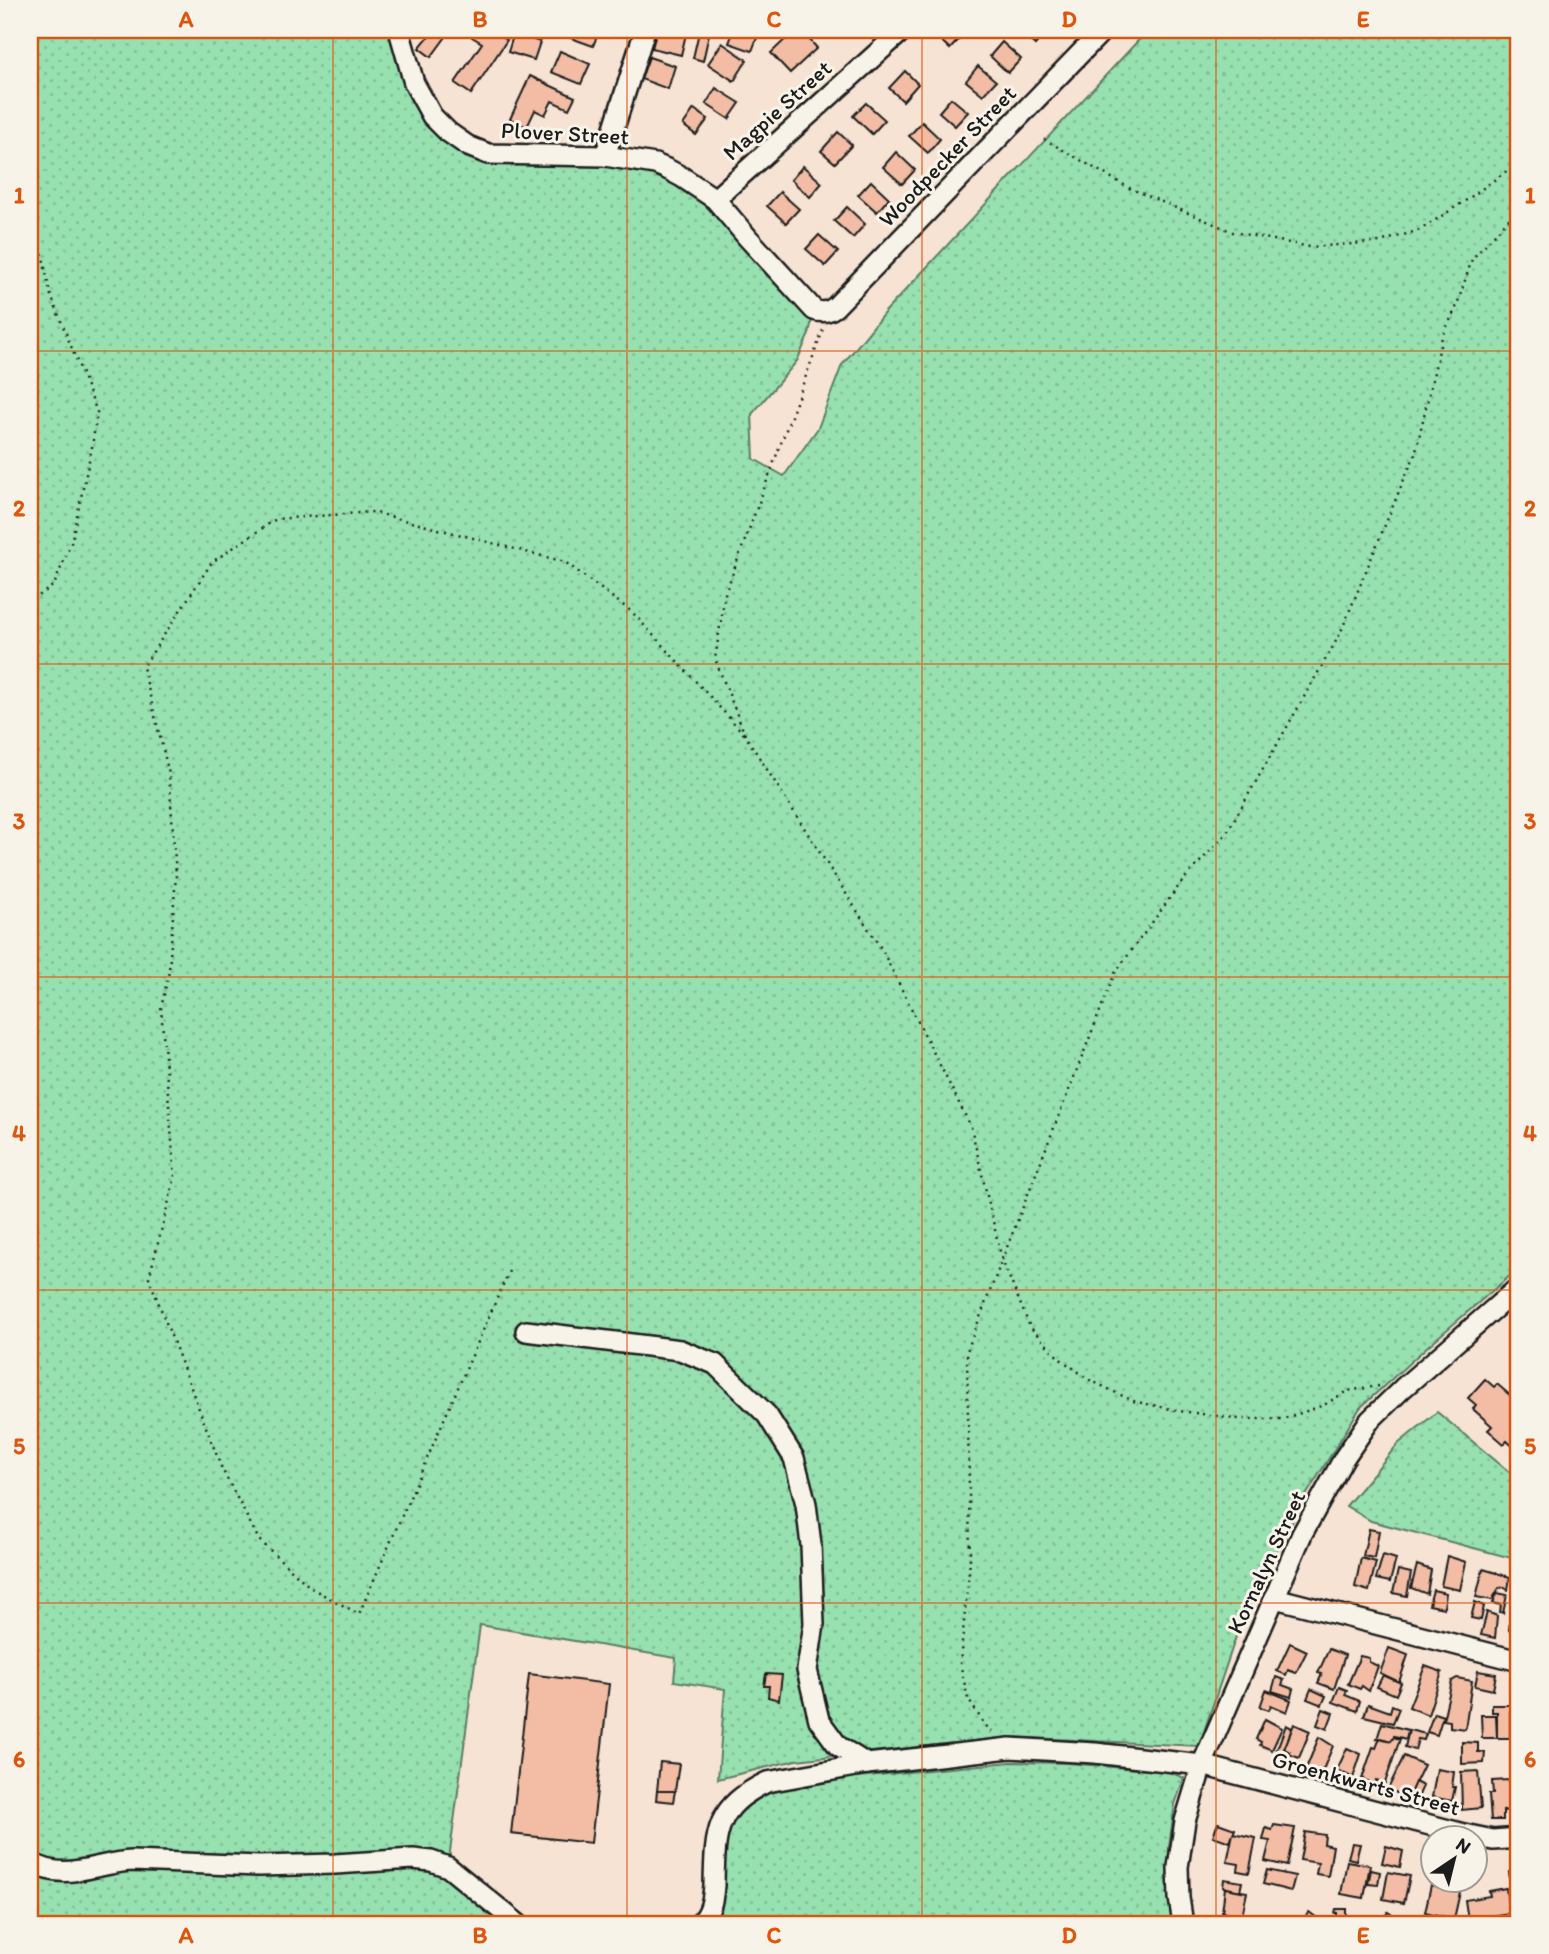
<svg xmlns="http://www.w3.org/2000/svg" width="1549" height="1954" font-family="Itim,sans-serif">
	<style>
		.grass { fill: url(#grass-dots); stroke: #5a7e66; stroke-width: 2 }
		.building { fill: #f2bda4; stroke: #1c1c1c; stroke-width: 2 }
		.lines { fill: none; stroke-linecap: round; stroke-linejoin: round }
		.minor-casing { stroke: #1c1c1c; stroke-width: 24 }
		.path { stroke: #1c1c1c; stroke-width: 2.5; stroke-dasharray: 2 5; stroke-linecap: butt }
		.minor { stroke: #f7f3e8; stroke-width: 19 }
		.grid { fill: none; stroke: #de560d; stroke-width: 2; stroke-opacity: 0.55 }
		.labels { text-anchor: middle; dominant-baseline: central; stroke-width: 6; stroke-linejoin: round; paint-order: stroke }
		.street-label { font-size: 23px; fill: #1c1c1c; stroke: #f7f3e8 }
		.neatline { fill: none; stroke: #de560d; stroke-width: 2.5 }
		.grid-label { font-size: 23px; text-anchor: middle; font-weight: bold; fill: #de560d }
	</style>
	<defs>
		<pattern id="grass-dots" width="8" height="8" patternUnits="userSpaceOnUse" patternTransform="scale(1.75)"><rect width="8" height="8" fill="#97e0b0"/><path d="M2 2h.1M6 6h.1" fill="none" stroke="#82c097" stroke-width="1.8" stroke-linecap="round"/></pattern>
	</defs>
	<rect width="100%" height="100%" fill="#f6e3d4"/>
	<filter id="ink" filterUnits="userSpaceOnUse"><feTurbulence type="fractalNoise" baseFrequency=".0143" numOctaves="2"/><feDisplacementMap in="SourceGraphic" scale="14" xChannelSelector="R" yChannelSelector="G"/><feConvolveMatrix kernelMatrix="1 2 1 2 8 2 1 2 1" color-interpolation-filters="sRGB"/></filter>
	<g filter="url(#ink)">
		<g class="grass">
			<path d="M30 30H399L414 83 468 146 541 155 682 177 814 310 809 334 797 361 752 414 754 459 784 476 818 428 842 365 885 312 1148 30H1519V1268L1429 1345 1360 1408 1305 1497 1244 1613 1199 1746 1011 1737 796 1760 718 1779 725 1689 674 1681 676 1658 480 1625 448 1867 518 1924H30Z"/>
			<path d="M1437 1412 1519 1480V1560L1371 1521 1346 1506 1398 1444Z"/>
			<path d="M1011 1762 1068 1763 1170 1772 1184 1778 1175 1804 1169 1846 1168 1896 1174 1924H699L723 1818 766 1794 816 1781Z"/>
		</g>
		<g class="building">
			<path d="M420 30H451L431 57 419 48 429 36Z"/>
			<path d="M476 30H492L507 40 471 94 455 83 482 43 472 37Z"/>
			<path d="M549 30H609L607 37 598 34 593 46Z"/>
			<path d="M657 30H687L681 55 652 48Z"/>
			<path d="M734 30H760L752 51 729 43Z"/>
			<path d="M795 30H801L817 48 790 73 771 53Z"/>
			<path d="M942 30H962L965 33 950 49 936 36Z"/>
			<path d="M1018 30H1046L1047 31 1035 45Z"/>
			<path d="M699 32 709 34 703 61 693 58Z"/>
			<path d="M514 33 540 42 534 60 508 52Z"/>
			<path d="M1002 42 1021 59 1008 73 990 56Z"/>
			<path d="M722 43 747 60 734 81 708 64Z"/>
			<path d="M560 51 590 64 581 84 551 72Z"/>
			<path d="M649 57 675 66 668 89 641 79Z"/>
			<path d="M978 66 996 81 983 95 966 81Z"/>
			<path d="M905 71 918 84 903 101 889 88Z"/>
			<path d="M530 76 575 97 569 109 552 101 545 115 535 110 527 127 510 119Z"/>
			<path d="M716 88 740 103 729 119 706 104Z"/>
			<path d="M951 98 968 112 955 126 939 112Z"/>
			<path d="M866 103 885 120 872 134 853 116Z"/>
			<path d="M694 109 708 119 696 135 683 125Z"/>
			<path d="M922 122 940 139 928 153 909 136Z"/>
			<path d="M838 132 852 145 835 163 821 151Z"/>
			<path d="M896 152 915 170 902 184 883 167Z"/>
			<path d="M803 166 822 183 810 197 791 180Z"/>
			<path d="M871 181 889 198 877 212 858 195Z"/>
			<path d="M780 192 799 209 786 223 767 206Z"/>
			<path d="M847 207 865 224 853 238 834 221Z"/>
			<path d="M819 235 838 252 825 266 806 249Z"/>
			<path d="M1485 1379 1494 1387 1497 1384 1519 1403 1518 1451 1507 1441 1504 1444 1488 1430 1492 1426 1473 1409 1476 1405 1468 1398Z"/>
			<path d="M1369 1529 1379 1531 1374 1558 1363 1556Z"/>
			<path d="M1383 1555 1396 1559 1390 1582 1376 1579Z"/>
			<path d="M1447 1556 1466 1562 1460 1590 1441 1586Z"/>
			<path d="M1361 1558 1376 1562 1369 1591 1355 1587Z"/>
			<path d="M1417 1565 1431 1570 1427 1594 1411 1588Z"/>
			<path d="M1483 1569 1510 1577 1508 1590 1503 1587 1499 1588 1492 1600 1476 1597Z"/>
			<path d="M1398 1570 1411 1573 1407 1596 1393 1593Z"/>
			<path d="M1433 1590 1446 1593 1444 1608 1429 1605Z"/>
			<path d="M1497 1593 1507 1595 1503 1613 1500 1612 1501 1605 1493 1603Z"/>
			<path d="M1475 1602 1484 1606 1481 1620 1471 1618Z"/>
			<path d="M1487 1612 1497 1616 1495 1638 1481 1635Z"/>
			<path d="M1511 1614 1519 1616 1516 1631 1509 1630Z"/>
			<path d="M1290 1643 1307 1651 1296 1673 1288 1670 1286 1675 1277 1671Z"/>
			<path d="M1389 1648 1408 1655 1399 1682 1380 1673Z"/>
			<path d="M1329 1649 1345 1655 1334 1689 1318 1683 1322 1674 1318 1673Z"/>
			<path d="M1360 1656 1369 1658V1662L1378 1666 1369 1691 1362 1686 1360 1689 1348 1684Z"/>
			<path d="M1425 1666 1442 1672 1428 1715 1409 1707Z"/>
			<path d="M1478 1671 1496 1674 1493 1690 1475 1686Z"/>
			<path d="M529 1674 609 1684 591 1843 511 1834Z"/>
			<path d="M766 1674 782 1675 779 1700 768 1697 769 1686H764Z"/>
			<path d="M1383 1675 1401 1683 1396 1695 1377 1687Z"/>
			<path d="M1276 1677 1284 1680 1282 1685 1293 1689 1291 1697 1272 1691Z"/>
			<path d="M1457 1678 1472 1681 1465 1729 1450 1727V1721L1443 1720 1452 1681Z"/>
			<path d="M1339 1687 1347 1690 1345 1695 1360 1701 1357 1711 1333 1702Z"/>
			<path d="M1311 1689 1326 1696 1322 1705 1307 1699Z"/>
			<path d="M1266 1690 1291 1700 1287 1712 1271 1705 1269 1710 1260 1707Z"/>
			<path d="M1368 1704 1390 1712 1392 1705 1399 1708 1393 1723 1364 1716Z"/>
			<path d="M1492 1705H1511L1510 1738H1497V1712H1492Z"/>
			<path d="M1323 1709 1333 1713 1327 1729 1317 1725Z"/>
			<rect x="1510" y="1712" width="9" height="26"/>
			<path d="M1434 1713 1443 1716 1437 1735 1427 1732Z"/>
			<path d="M1481 1715H1496L1497 1738H1482Z"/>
			<path d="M1265 1719 1282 1728 1272 1750 1260 1745 1261 1742 1256 1739Z"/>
			<path d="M1382 1723 1408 1730 1406 1739 1394 1736 1391 1741 1380 1738 1377 1739Z"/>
			<path d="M1294 1724 1310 1731 1299 1758 1289 1754 1290 1752 1284 1749Z"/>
			<path d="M1286 1725 1292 1728 1282 1754 1276 1752Z"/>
			<path d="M1409 1730 1426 1734 1424 1740 1418 1739 1415 1750 1405 1747Z"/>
			<path d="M1319 1737 1333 1746 1320 1777 1305 1771Z"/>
			<path d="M1394 1737 1400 1739 1385 1783 1376 1780 1375 1784 1362 1779 1373 1747 1376 1748 1380 1738 1391 1741Z"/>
			<path d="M1462 1742 1478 1743V1752H1485L1484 1763 1462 1764Z"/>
			<path d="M1347 1748 1361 1754 1353 1778 1337 1770Z"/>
			<path d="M1404 1756 1424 1765 1408 1798 1388 1789Z"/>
			<path d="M660 1762 679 1764 675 1791H657Z"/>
			<path d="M1437 1769 1454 1772 1452 1787H1455L1452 1801 1432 1797Z"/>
			<path d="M1478 1771 1481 1808 1462 1810 1461 1772Z"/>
			<path d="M1509 1780 1511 1810 1503 1811V1820H1491L1489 1794H1493L1492 1781Z"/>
			<path d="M1415 1782 1423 1786 1416 1802 1408 1798Z"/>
			<path d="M657 1791H675L673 1802 656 1800Z"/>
			<path d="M1218 1823 1235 1829 1230 1842 1213 1836Z"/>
			<path d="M1274 1825 1295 1828 1287 1866 1265 1861 1270 1841 1263 1840 1266 1828 1272 1830Z"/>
			<path d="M1305 1832 1325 1835 1324 1844 1333 1846 1328 1876 1316 1874 1318 1863 1300 1860Z"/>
			<path d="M1233 1833 1256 1838 1249 1873 1238 1871 1239 1864 1227 1862Z"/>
			<path d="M1352 1843 1360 1844 1356 1860 1348 1858Z"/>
			<path d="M1386 1846 1403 1851 1400 1867 1382 1863Z"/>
			<path d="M1347 1861 1370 1865 1364 1898 1341 1894Z"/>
			<path d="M1267 1870 1295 1876 1291 1891 1263 1884Z"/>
			<path d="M1371 1870 1380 1872 1378 1885 1368 1884Z"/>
			<path d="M1515 1871 1519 1893 1512 1894 1509 1872Z"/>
			<path d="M1388 1872 1410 1876 1404 1903 1383 1899Z"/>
			<path d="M1224 1879 1242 1882 1240 1891 1223 1887Z"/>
			<path d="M1431 1885 1460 1892 1454 1919 1425 1912Z"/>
			<path d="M1225 1888 1247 1892 1242 1916 1222 1912Z"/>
			<path d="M1506 1888 1509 1913 1468 1920 1465 1900 1490 1896 1489 1891Z"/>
			<path d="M1519 1893V1924H1510L1512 1894Z"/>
			<path d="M1336 1909H1346V1916L1366 1917V1924H1337V1913H1335Z"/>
			<path d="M1309 1912 1325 1924H1299Z"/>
			<path d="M1388 1912 1404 1923 1403 1924H1380Z"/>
		</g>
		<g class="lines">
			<defs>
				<g id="minor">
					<path d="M399 30 414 83 432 116 448 132 468 146 488 154 605 156 655 164 667 169 682 177 715 199 748 238 814 310C822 313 828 312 835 307L1103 30"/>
					<path d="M605 156 645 30"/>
					<path d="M715 199 903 30"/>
					<path d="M526 1331 680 1350 715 1364 767 1415 794 1458 806 1504 811 1545 814 1624 807 1670 819 1720 838 1746 867 1764"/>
					<path d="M1275 1598 1519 1661"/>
					<path d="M30 1862C66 1883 94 1863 132 1861L259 1866 335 1864 413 1859 431 1861 448 1867 518 1924"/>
					<path d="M699 1924C711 1914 713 1899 714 1885 715 1832 715 1807 767 1782L867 1764 1010 1748 1095 1753 1202 1765 1464 1834 1493 1840 1519 1838"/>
					<path d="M1183 1924 1179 1898 1178 1867 1185 1821 1202 1765 1302 1534 1344 1458 1370 1420 1403 1388 1519 1287"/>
				</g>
			</defs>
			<use href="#minor" class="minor-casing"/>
			<g class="path">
				<path d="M1044 139 1129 188 1233 232 1310 247 1380 242 1420 230 1468 199 1519 162"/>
				<path d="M30 236 42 252 50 293 97 412 92 447 71 543 54 585 30 602"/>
				<path d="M823 330 725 594 715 659 745 735 882 950 971 1127 1002 1260 967 1351 970 1561 960 1663 968 1699 985 1725 992 1731"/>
				<path d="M509 1271 359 1614 311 1588 259 1540 222 1469 149 1278 175 1177 161 1009 169 971 176 875 169 774 143 667 212 562 276 519 373 512 565 562 632 612 745 735"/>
				<path d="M1379 1386 1347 1391 1324 1405 1283 1419H1239L1180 1411 1133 1401 1090 1380 1059 1358 1030 1327 1002 1260 1115 973 1184 879 1226 834 1340 634 1402 484 1415 455 1442 337 1456 308 1472 259 1518 209 1519 200"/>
			</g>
			<use href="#minor" class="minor"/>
		</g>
	</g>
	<path class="grid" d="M333 30V1924M627 30V1924M922 30V1924M1216 30V1924M30 351H1519M30 664H1519M30 977H1519M30 1290H1519M30 1603H1519"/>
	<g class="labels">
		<g class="street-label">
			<text transform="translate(777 110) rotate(-42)">Magpie Street</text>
			<text transform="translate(565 133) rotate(3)">Plover Street</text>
			<text transform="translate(947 156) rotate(-46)">Woodpecker Street</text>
			<text transform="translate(1266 1562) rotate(-65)">Kornalyn Street</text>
			<text transform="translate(1366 1783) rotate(15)">Groenkwarts Street</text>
		</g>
	</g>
	<rect width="1549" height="1954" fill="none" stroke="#f7f3e8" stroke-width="77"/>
	<g transform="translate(1454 1859) rotate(35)"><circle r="33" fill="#f7f3e8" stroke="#9f9d96" stroke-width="2"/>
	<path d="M0-5L12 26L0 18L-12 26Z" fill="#1c1c1c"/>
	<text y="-10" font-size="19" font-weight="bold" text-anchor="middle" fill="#1c1c1c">N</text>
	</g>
	<rect x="38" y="38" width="1472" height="1878" class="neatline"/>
	<g class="grid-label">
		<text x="186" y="27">A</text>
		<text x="480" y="27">B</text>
		<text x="774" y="27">C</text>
		<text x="1069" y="27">D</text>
		<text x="1363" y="27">E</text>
		<text x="19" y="203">1</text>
		<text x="1530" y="203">1</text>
		<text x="19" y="516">2</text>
		<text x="1530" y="516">2</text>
		<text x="19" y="829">3</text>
		<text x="1530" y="829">3</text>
		<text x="19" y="1141">4</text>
		<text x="1530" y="1141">4</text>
		<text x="19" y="1454">5</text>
		<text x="1530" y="1454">5</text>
		<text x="19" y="1767">6</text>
		<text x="1530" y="1767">6</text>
		<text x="186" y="1943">A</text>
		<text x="480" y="1943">B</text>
		<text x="774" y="1943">C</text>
		<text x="1069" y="1943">D</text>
		<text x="1363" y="1943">E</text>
	</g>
</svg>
